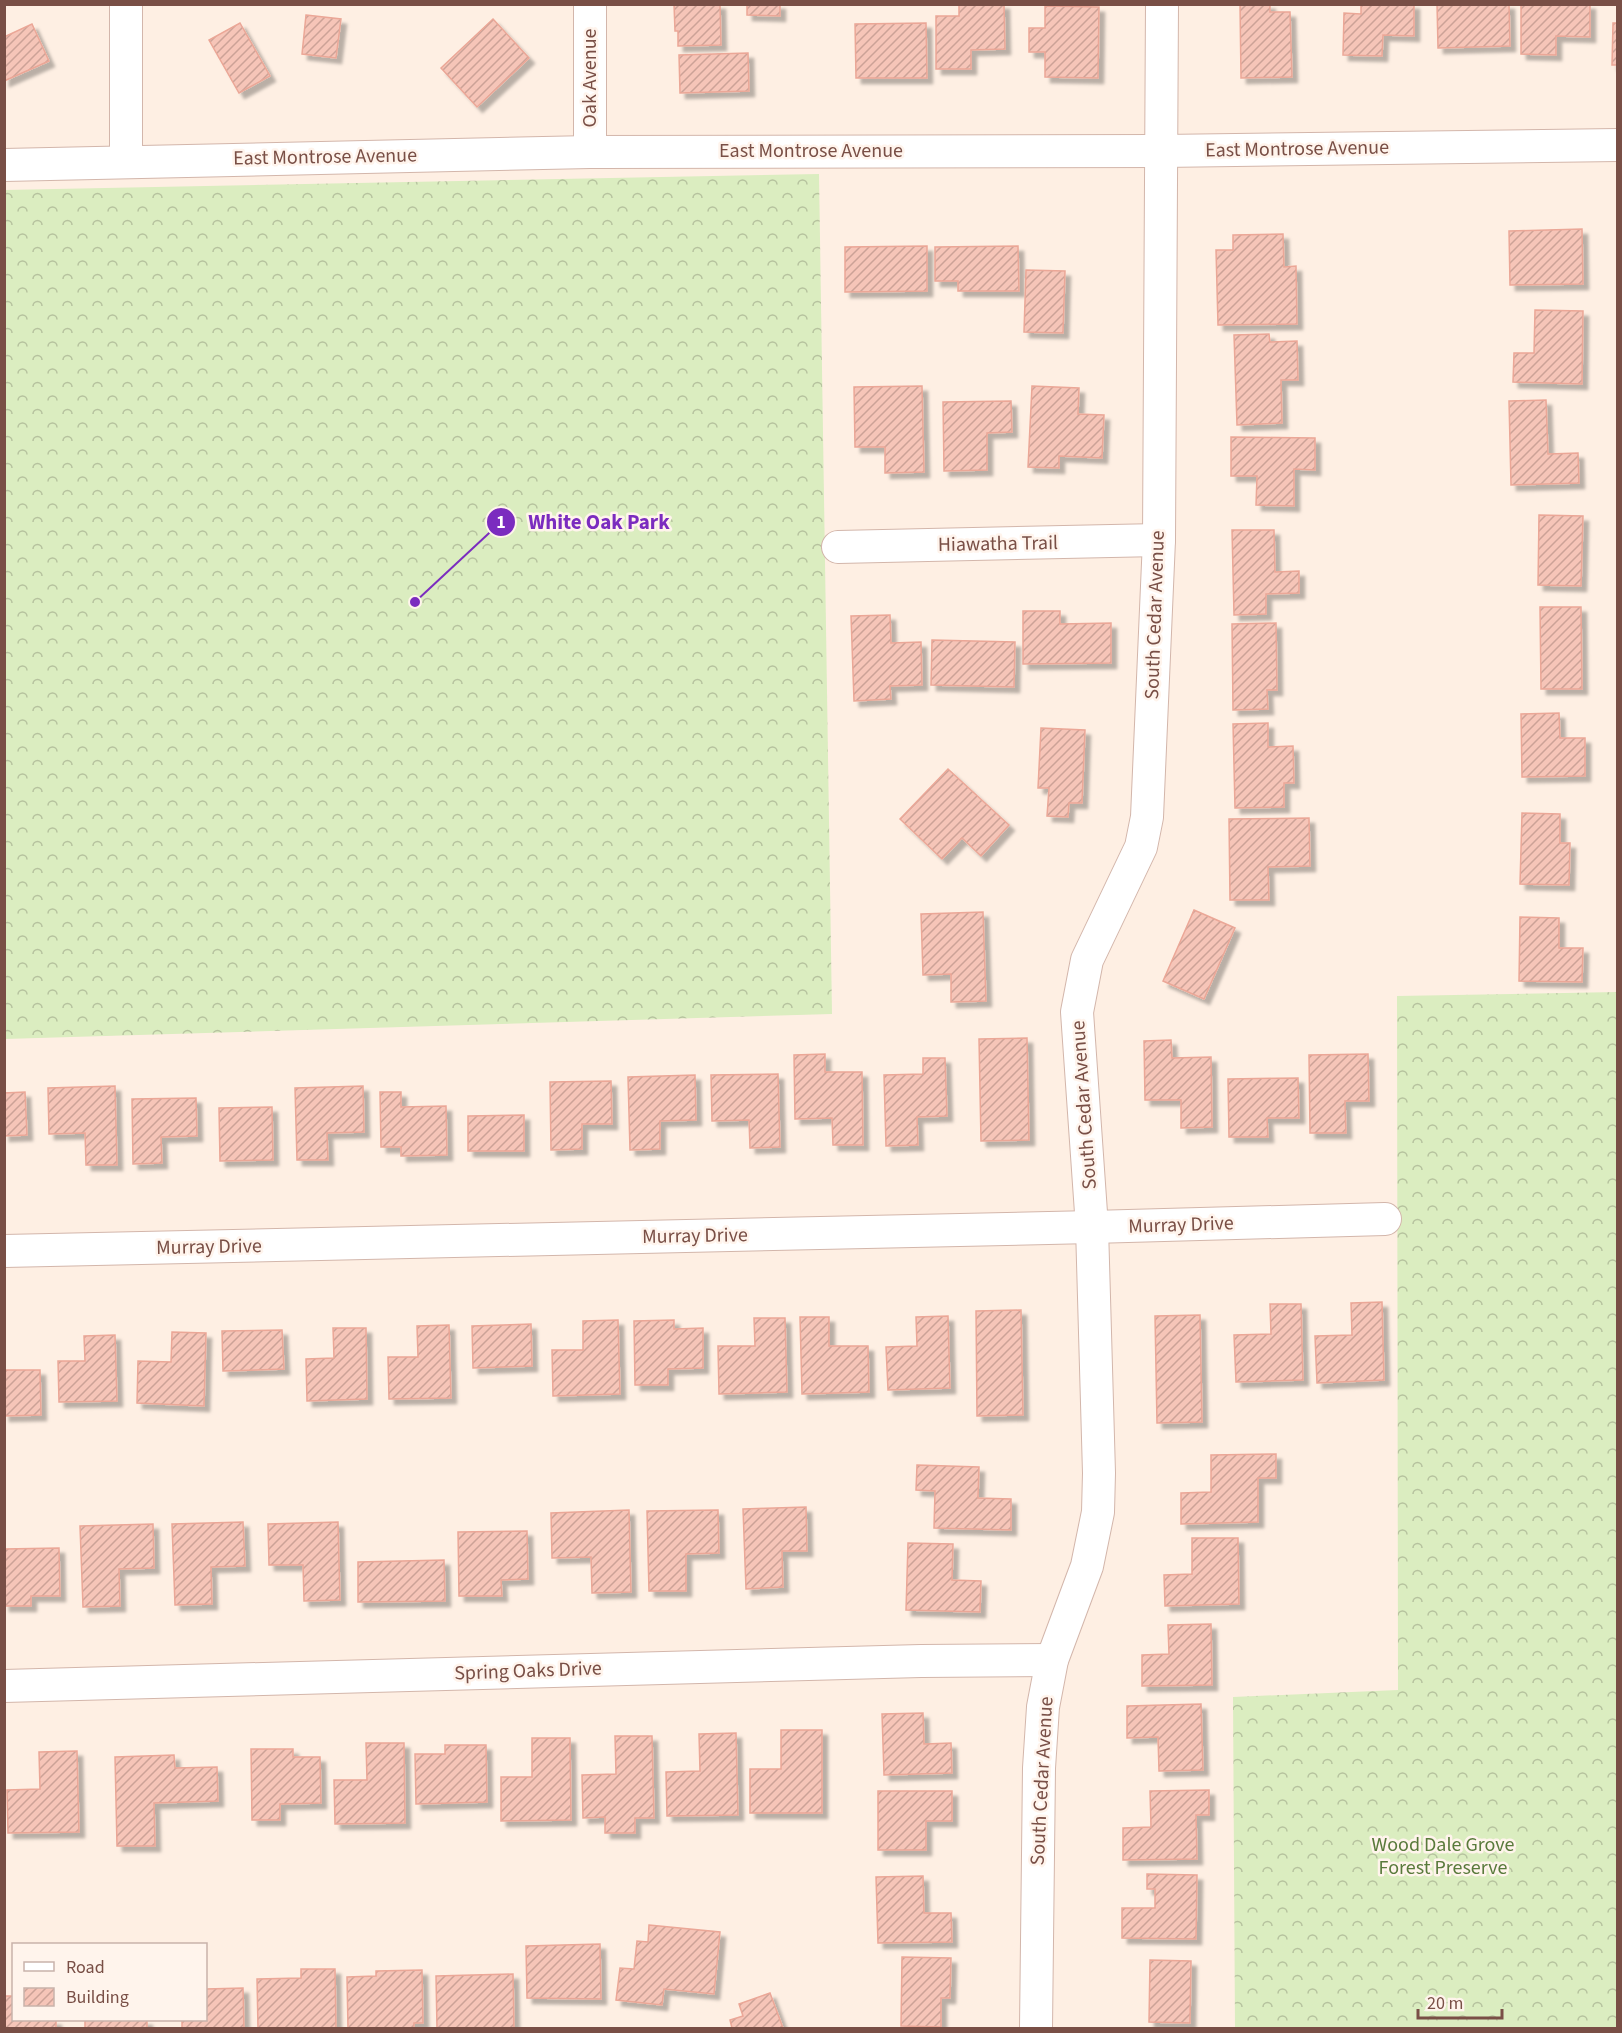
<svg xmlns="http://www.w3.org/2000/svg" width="1622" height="2033" font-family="'Source Sans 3',sans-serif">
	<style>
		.forest { fill: url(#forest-crowns) }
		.building { fill: url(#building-hatch); stroke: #eba797; stroke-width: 1.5; filter: url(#shadow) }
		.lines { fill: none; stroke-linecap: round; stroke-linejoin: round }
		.minor-casing { stroke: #d3b6ab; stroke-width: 34 }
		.minor { stroke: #fff; stroke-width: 32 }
		.labels { text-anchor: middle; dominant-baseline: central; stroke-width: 5; stroke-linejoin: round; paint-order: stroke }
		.street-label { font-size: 20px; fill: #794f46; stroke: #fff4ec }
		.park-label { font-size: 20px; fill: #597a3b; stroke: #fff4ec }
		.leader { fill: none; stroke: #7b2cbf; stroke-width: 2 }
		.callout-dot { fill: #7b2cbf; stroke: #fff4ec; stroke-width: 2 }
		.mark-label { font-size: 18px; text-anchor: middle; font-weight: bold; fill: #fff }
		.callout-label { font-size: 21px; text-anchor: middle; font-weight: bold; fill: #7b2cbf; stroke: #fff4ec; stroke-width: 5; stroke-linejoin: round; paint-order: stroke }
	</style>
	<defs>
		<pattern id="forest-crowns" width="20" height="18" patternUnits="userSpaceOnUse" patternTransform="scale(1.5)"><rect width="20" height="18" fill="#dbedc0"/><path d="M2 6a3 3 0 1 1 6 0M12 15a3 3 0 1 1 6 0" fill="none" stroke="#b6c29e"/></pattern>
		<pattern id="building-hatch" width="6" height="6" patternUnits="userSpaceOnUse" patternTransform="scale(1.5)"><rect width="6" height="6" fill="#f6c5b8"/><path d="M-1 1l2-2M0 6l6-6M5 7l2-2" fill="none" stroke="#cca297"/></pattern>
		<filter id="shadow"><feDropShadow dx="5.5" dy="5.5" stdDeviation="1.5" flood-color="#0004"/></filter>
	</defs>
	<rect width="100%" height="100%" fill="#feefe3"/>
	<g class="forest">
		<path d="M819 174 832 1014 5 1039 4 190Z"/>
		<path d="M1617 992V2028H1235L1233 1697 1398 1690 1397 996Z"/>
	</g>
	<g class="building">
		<path d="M674 4H720L721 45 678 46V31H675Z"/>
		<path d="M747 4H780V16L747 15Z"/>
		<path d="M959 4H1004L1005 49 971 50V69H936V16H959Z"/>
		<path d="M1240 4H1270V12H1290L1292 77 1241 78Z"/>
		<path d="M1361 4H1414V36L1383 35 1382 56 1343 55 1344 13 1361 14Z"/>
		<path d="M1437 4H1509L1510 46 1438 48Z"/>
		<path d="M1521 4H1590V37L1556 36V55L1521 54Z"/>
		<path d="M1045 6 1099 7 1098 78 1045 77V52H1029V28H1045Z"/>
		<path d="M306 15 341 19 336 58 302 54Z"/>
		<path d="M493 19 529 58 477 107 441 68Z"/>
		<path d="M240 23 270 76 239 93 209 40Z"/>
		<path d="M926 23 927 78H856L855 24Z"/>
		<path d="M1613 23H1618V65H1612Z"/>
		<path d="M32 24 49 61 4 81V37Z"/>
		<path d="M748 53 749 91 680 93 679 55Z"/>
		<path d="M1582 229 1583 284 1510 285 1509 231Z"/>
		<path d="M1283 234 1284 267 1296 266 1297 324 1218 325 1216 250H1233V235Z"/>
		<path d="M927 246V291L845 292V247Z"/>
		<path d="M1018 246 1019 291H958V281H935V247Z"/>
		<path d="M1026 270 1065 271 1063 333 1024 332Z"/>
		<path d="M1535 310 1583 311 1582 384 1513 382 1514 353H1534Z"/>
		<path d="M1269 334 1270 342 1297 341 1298 380H1281L1282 423 1237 425 1234 335Z"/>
		<path d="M922 386 924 472 885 473V447H855L854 387Z"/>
		<path d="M1032 386 1079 388 1078 414 1104 415 1102 458 1059 456V468L1028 467Z"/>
		<path d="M1546 400 1548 454 1578 453 1579 483 1511 485 1509 401Z"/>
		<path d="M1011 401 1012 432 987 433V470L944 471 943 402Z"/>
		<path d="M1231 437 1315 438V470L1294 469V506L1256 505 1257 476H1231Z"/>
		<path d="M1539 515 1583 516 1581 586 1538 585Z"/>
		<path d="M1232 530H1274L1275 572 1299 571V593L1266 594V614L1234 615Z"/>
		<path d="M1540 607H1581L1582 689H1541Z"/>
		<path d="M1023 611H1060V624L1111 623V663L1023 664Z"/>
		<path d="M890 615 891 643 921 642 922 685 890 686 891 699 854 701 851 616Z"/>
		<path d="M1276 623 1277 690H1267L1268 709 1233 710 1232 624Z"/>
		<path d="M932 640 1015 642 1014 687 931 685Z"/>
		<path d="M1559 713 1560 738H1585V776L1522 777 1521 714Z"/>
		<path d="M1268 723V747L1293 746 1294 783H1284V807L1235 808 1233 724Z"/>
		<path d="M1041 728 1085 730 1082 803H1069L1068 817 1047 816 1049 788H1038Z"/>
		<path d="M948 769 1009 825 981 856 962 838 942 859 900 819Z"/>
		<path d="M1522 813 1560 814V843H1570L1569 885 1520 884Z"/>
		<path d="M1309 818 1310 866 1268 867 1269 900H1230L1229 819Z"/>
		<path d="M1194 910 1235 928 1204 999 1163 981Z"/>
		<path d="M983 912 986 1001 951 1002V974L923 975 921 914Z"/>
		<path d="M1520 917 1559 918V948H1583L1582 982 1519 981Z"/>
		<path d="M1027 1038 1029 1140 981 1141 979 1039Z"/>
		<path d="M1171 1040 1172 1058 1211 1057 1212 1127 1181 1128V1100H1145L1144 1041Z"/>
		<path d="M825 1054V1072H862L863 1145H833L832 1118 795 1119 794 1055Z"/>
		<path d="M1368 1054 1369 1101H1345L1346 1133H1310L1309 1055Z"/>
		<path d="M923 1058H945L947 1116 917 1117 918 1145 886 1146 884 1075 923 1074Z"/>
		<path d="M778 1074 780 1147 750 1148 749 1120 712 1121 711 1075Z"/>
		<path d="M695 1075 696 1120 660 1121V1149L630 1150 628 1077Z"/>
		<path d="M1298 1078 1299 1118H1267L1268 1137H1229L1228 1079Z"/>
		<path d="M611 1081 612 1124H582V1149L551 1150 550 1082Z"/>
		<path d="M115 1086 117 1165H86L85 1133 49 1134 48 1088Z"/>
		<path d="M363 1086 364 1132 327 1133 328 1160H297L295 1088Z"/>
		<path d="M25 1092 27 1135 4 1136V1093Z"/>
		<path d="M380 1092H401V1107L446 1106 447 1155 401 1156V1147H381Z"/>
		<path d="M196 1098 197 1136 161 1137 162 1163 133 1164 132 1099Z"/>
		<path d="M272 1107 273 1160 220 1161 219 1108Z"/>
		<path d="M524 1115V1151H468V1116Z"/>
		<path d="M1382 1302 1384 1380 1317 1383 1315 1336 1352 1335 1351 1303Z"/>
		<path d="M1270 1304H1301L1303 1380 1236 1382 1234 1335 1271 1334Z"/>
		<path d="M1021 1310 1023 1415 977 1416 976 1311Z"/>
		<path d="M1200 1315 1202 1422 1157 1423 1155 1316Z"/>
		<path d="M948 1316 950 1388 888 1390 886 1347 917 1346 916 1317Z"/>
		<path d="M800 1317H829V1346H868L869 1392 802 1394Z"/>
		<path d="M754 1318H785L787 1392 719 1394 718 1346H755Z"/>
		<path d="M618 1320 620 1394 553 1396 552 1350H583V1321Z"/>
		<path d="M674 1320V1329L703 1328V1368L668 1369V1385H635L634 1321Z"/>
		<path d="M531 1324 532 1366 473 1368 472 1326Z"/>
		<path d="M449 1325 451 1398 389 1399 388 1357H418L417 1326Z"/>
		<path d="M333 1328H366L367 1399 307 1401 306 1359 334 1358Z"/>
		<path d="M282 1330 284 1369 223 1371 222 1331Z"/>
		<path d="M172 1332 206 1333 204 1406 137 1403 138 1361 171 1362Z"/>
		<path d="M115 1335 117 1401 59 1402 58 1361H85L84 1336Z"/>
		<path d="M4 1370H40L41 1415 4 1416Z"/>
		<path d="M1276 1454V1478H1258V1522L1181 1524V1493L1211 1492V1455Z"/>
		<path d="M917 1465 979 1467 978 1498 1011 1499V1530L934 1528 935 1491 916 1490Z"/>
		<path d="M806 1507 807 1551H782L783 1587 746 1589 743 1509Z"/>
		<path d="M629 1510 631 1592 592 1593 591 1557 552 1558 551 1513Z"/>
		<path d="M718 1510 719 1553 686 1554V1591H649L647 1511Z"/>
		<path d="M243 1522 245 1566 211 1567 212 1604 175 1605 172 1524Z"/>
		<path d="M338 1522 340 1600 304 1601 303 1565H269L268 1524Z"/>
		<path d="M153 1524 154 1568 119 1569 120 1606 83 1607 80 1526Z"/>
		<path d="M527 1531 528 1579 501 1580 502 1596H459L458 1532Z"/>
		<path d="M1192 1538H1238L1239 1604 1165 1606 1164 1575 1192 1574Z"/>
		<path d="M908 1543 953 1544 952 1580 981 1581 980 1612 906 1610Z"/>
		<path d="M59 1548 60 1596H31V1606H4V1549Z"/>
		<path d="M444 1560 445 1601 358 1602V1562Z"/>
		<path d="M1211 1624 1212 1685 1142 1686V1655L1169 1654 1168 1625Z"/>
		<path d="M1201 1704 1203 1770 1159 1771 1158 1737 1127 1738V1706Z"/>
		<path d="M923 1713 924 1744 951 1743 952 1773 884 1775 882 1714Z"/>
		<path d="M781 1730H822V1813H750V1769H781Z"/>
		<path d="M736 1733 738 1815 667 1816 666 1772 700 1771 699 1734Z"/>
		<path d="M615 1736H652L654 1818H635V1833H605V1817L583 1818 582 1775 616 1774Z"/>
		<path d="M532 1738H570L571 1820 501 1821V1777H532Z"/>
		<path d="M366 1743H404L405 1823 335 1824 334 1780H367Z"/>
		<path d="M445 1745H486L487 1802 416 1804 415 1754H445Z"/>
		<path d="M251 1749H293V1757H320L321 1803 280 1804V1820H252Z"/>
		<path d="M77 1751 79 1832 8 1833 7 1790 40 1789 39 1752Z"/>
		<path d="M174 1755 175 1768 217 1767 218 1801 154 1803 155 1846H117L115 1757Z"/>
		<path d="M1209 1790V1815H1196L1197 1859 1123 1860V1828L1151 1827 1150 1791Z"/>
		<path d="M878 1791H952V1821H926V1850H878Z"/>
		<path d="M1147 1874 1197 1875 1196 1939 1122 1938V1908H1155V1889H1147Z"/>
		<path d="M923 1876 924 1913H951L952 1942 878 1943 876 1877Z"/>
		<path d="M649 1925 720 1932 714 1994 664 1989 662 2005 616 2000 620 1968 634 1969 637 1941 648 1942Z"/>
		<path d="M600 1944 601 1999 527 1998 526 1946Z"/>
		<path d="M902 1957 951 1958 950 1998H941V2027L901 2026Z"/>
		<path d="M1150 1960 1191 1961 1190 2023 1149 2022Z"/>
		<path d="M301 1969H335L336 2028H258L257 1979 301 1978Z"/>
		<path d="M422 1970 423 2023H414V2028H348L347 1977 376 1976V1971Z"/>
		<path d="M513 1974 514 2028H437L436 1976Z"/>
		<path d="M243 1988 244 2028H182V2020H206V1989Z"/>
		<path d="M770 1993 783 2028H732L730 2020 743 2016 739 2004Z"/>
		<path d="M4 1996H14V2020H56V2028H4Z"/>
		<rect x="85" y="2020" width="62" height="8"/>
	</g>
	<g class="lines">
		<defs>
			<g id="minor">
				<path d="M126 4V161"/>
				<path d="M590 152V4"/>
				<path d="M4 165 590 152 1162 151 1618 145"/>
				<path d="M838 547 1159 540"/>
				<path d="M4 1251 1092 1227 1385 1219"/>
				<path d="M4 1686 921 1661 1052 1660"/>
				<path d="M1036 2028 1039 1768 1043 1707 1052 1660 1087 1566 1098 1512 1099 1473 1092 1227 1077 1012 1087 960 1141 847 1147 817 1159 540 1162 4"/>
			</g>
		</defs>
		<use href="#minor" class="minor-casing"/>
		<use href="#minor" class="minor"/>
	</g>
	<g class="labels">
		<g class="street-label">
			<text transform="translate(590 78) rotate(-90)">Oak Avenue</text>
			<text transform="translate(1297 149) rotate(-1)">East Montrose Avenue</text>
			<text x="811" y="151">East Montrose Avenue</text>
			<text transform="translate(325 157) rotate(-1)">East Montrose Avenue</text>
			<text transform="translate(998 544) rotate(-1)">Hiawatha Trail</text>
			<text transform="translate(1155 615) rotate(-88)">South Cedar Avenue</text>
			<text transform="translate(1084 1105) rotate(-94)">South Cedar Avenue</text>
			<text transform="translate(1181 1225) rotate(-2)">Murray Drive</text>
			<text transform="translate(695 1236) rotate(-1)">Murray Drive</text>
			<text transform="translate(209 1247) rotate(-1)">Murray Drive</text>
			<text transform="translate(528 1671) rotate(-2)">Spring Oaks Drive</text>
			<text transform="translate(1042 1781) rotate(-87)">South Cedar Avenue</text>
		</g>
		<g class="park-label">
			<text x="1443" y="1845">Wood Dale Grove<tspan x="1443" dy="23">Forest Preserve</tspan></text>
		</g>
	</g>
	<path class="leader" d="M415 602L501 522"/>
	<g class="callout-dot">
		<circle cx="415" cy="602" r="6"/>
		<circle cx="501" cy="522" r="15"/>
	</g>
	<g class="mark-label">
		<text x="501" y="528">1</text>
	</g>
	<g class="callout-label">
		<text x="599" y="529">White Oak Park</text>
	</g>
	<rect width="1622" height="2033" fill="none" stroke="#794f46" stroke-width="12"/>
	<rect x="12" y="1943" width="195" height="78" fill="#fff4ec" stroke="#c9b2aa" stroke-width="1.5"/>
	<rect x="24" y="1962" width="30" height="9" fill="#ffffff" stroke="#c9b2aa" stroke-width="1.5"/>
	<text x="66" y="1973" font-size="18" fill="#794f46">Road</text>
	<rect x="24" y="1988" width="30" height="18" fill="url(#building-hatch)" stroke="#c9b2aa" stroke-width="1.5"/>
	<text x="66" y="2003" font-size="18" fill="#794f46">Building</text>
	<path d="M1418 2009v9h84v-9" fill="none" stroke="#794f46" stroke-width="3"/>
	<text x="1427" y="2009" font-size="18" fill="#794f46" stroke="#fff4ec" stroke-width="4.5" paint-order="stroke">20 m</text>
</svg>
